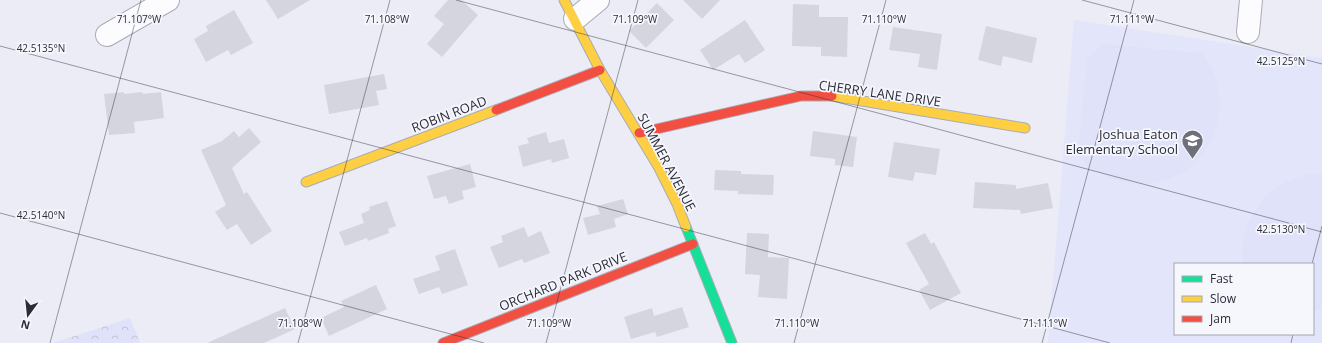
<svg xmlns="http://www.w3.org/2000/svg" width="1322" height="343" font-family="'Open Sans',sans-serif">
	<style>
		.built { fill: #e3e6fa; fill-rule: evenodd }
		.park { fill: url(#park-crowns) }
		.pitch { fill: #dfe2f9 }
		.building { fill: #d4d5df }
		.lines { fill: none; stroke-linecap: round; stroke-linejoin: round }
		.street-casing { stroke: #aaabb5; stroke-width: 24 }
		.fast-casing { stroke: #aaabb5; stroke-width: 11 }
		.slow-casing { stroke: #aaabb5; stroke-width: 11 }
		.jam-casing { stroke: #aaabb5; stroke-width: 11 }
		.street { stroke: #fcfcfe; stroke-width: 22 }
		.fast { stroke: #16e098; stroke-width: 9 }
		.slow { stroke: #ffcf43; stroke-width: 9 }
		.jam { stroke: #f24e42; stroke-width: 9 }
		.ticks { fill: none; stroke: #2b2c38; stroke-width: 1; stroke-opacity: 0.45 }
		.labels { text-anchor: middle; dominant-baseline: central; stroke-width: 3.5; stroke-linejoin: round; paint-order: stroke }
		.street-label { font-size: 13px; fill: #2b2c38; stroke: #f6f7fd }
		.poi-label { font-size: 13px; fill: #2b2c38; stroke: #f6f7fd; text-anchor: end }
		.ticks-label { font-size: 10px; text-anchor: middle; fill: #2b2c38; stroke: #f6f7fd; stroke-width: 3.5; stroke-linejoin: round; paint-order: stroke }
	</style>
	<defs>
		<pattern id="park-crowns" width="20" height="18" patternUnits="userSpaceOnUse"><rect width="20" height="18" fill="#dfe2f9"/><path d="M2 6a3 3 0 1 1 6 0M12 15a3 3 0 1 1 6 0" fill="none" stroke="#c0c2d6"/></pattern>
	</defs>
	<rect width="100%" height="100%" fill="#ebecf6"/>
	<path class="built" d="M1074 20 1322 58V343H1048ZM1175 264H1313V334H1175Z"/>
	<path class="park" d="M130 318 140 343H53Z"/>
	<g class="pitch">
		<path d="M1103 44 1201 53C1211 65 1217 79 1219 94 1221 110 1218 128 1210 142 1183 193 1117 197 1078 156L1087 58Z"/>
		<path d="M1322 173V310L1313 309V264H1243C1238 214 1272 176 1322 173Z"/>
	</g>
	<g class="building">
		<path d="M266 0H310L278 19Z"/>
		<path d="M448 0H461L478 15 442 57 427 44 444 24 434 16Z"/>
		<path d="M683 0H720L702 19Z"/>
		<path d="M657 3 674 20 646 48 629 31Z"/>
		<path d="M793 4 819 5V17H848L847 57 821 56V47L792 46Z"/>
		<path d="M234 10 253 43 231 55 228 50 206 62 194 39 208 31 206 26Z"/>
		<path d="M745 20 765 50 745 63 739 54 713 70 700 50Z"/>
		<path d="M986 26 1037 38 1032 63 1003 56 1001 66 978 60Z"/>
		<path d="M893 27 942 34 937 70 918 67 920 54 889 50Z"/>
		<path d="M384 74 387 89 376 91 379 105 329 114 324 85Z"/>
		<path d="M124 92V94L142 92 143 94 161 92 164 118 134 122 135 133 109 135 104 94Z"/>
		<path d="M249 128 261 142 232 168 244 194 247 192 272 231 251 245 237 224 227 230 215 212 226 205 201 150 222 141 234 131 239 137Z"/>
		<path d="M813 131 857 137 853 167 835 165V159L810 156Z"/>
		<path d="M546 132 549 143 564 139 569 158 552 163 551 159 523 167 518 146 529 143 527 138Z"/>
		<path d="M894 142 940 149 936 175 915 172 913 181 888 177Z"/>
		<path d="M470 164 476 187 462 191 464 199 449 204 446 196 434 199 427 176Z"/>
		<path d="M715 170 741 171V174L774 175 773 195 738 194V191L714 190Z"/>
		<path d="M975 182 1016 185V189L1048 183 1053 208 1021 214 1020 210 973 208Z"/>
		<path d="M623 199 628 214 614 219 616 227 588 235 583 218 600 214 597 206Z"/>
		<path d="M387 201 396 226 388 229 389 233 368 241 367 238 345 246 339 232 364 223 361 214 370 210 369 207Z"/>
		<path d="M524 227 528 237 541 231 550 253 524 263 522 259 499 268 490 247 503 242 501 236Z"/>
		<path d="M747 233 769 234 768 257 789 258 787 299 758 297 760 275 745 274Z"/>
		<path d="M925 233 931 244 934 242 961 293 930 310 919 290 929 284 906 243Z"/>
		<path d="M455 249 468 285 442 294 439 287 419 294 413 279 440 270 435 256Z"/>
		<path d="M376 285 387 309 329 336 321 318 344 307 341 301Z"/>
		<path d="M682 307 689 327 657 337 655 332 631 339 624 317 652 308 654 316Z"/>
		<path d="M285 308 295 329 264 343H207Z"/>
	</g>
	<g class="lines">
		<defs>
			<g id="street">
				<path d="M575 19 598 0"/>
				<path d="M1248 32 1251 0"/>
				<path d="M107 35 168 0"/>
			</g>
			<path id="fast" d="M686 227 732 343"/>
			<g id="slow">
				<path d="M564 0 600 70 659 168 677 204 686 227"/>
				<path d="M832 96 1025 128"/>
				<path d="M306 182 496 110"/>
			</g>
			<g id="jam">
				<path d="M496 110 600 70"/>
				<path d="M639 133 801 96H832"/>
				<path d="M443 343 693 244"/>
			</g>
		</defs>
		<use href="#street" class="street-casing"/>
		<use href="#fast" class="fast-casing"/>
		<use href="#slow" class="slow-casing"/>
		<use href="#jam" class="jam-casing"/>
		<use href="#street" class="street"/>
		<use href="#fast" class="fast"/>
		<use href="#slow" class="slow"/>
		<use href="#jam" class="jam"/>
	</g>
	<path class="ticks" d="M456 0 1322 232M1082 0 1322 64M0 46 1110 343M0 213 484 343M1312 264 1322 226M50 343 141 0M298 343 390 0M546 343 638 0M794 343 886 0M1042 343 1134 0M1291 343 1293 334"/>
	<defs>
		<symbol id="school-pin" viewBox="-11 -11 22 30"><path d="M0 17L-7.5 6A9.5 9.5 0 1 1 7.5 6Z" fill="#6e6f7a" stroke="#f6f7fd"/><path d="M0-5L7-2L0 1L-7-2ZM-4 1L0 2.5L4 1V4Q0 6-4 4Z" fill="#fff"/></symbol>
	</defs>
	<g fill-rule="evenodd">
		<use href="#school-pin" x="1180" y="128" width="25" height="34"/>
	</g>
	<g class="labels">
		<g class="street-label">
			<text transform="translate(880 93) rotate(8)">CHERRY LANE DRIVE</text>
			<text transform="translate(449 114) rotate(-21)">ROBIN ROAD</text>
			<text transform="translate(667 162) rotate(62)">SUMMER AVENUE</text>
			<text transform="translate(563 281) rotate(-22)">ORCHARD PARK DRIVE</text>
		</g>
		<g class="poi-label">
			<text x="1178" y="134">Joshua Eaton<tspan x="1178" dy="15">Elementary School</tspan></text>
		</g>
	</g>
	<g class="ticks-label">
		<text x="139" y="23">71.107°W</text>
		<text x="387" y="23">71.108°W</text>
		<text x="635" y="23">71.109°W</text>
		<text x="884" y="23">71.110°W</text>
		<text x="1132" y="23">71.111°W</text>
		<text x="41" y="52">42.5135°N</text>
		<text x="1281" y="65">42.5125°N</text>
		<text x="41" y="219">42.5140°N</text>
		<text x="1281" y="233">42.5130°N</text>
		<text x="300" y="327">71.108°W</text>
		<text x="549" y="327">71.109°W</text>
		<text x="797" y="327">71.110°W</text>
		<text x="1045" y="327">71.111°W</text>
	</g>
	<rect x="1174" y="263" width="140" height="72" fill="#f6f7fd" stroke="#a5a6ae"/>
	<rect x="1182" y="276" width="20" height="6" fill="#16e098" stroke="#a5a6ae"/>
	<text x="1210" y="283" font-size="12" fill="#2b2c38">Fast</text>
	<rect x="1182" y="296" width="20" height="6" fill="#ffcf43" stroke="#a5a6ae"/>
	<text x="1210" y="303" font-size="12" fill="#2b2c38">Slow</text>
	<rect x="1182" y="316" width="20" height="6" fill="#f24e42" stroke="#a5a6ae"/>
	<text x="1210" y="323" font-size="12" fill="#2b2c38">Jam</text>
	<g transform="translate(28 315) rotate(195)" stroke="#f6f7fd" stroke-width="3" paint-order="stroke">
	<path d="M0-3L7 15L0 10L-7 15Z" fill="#2b2c38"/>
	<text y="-6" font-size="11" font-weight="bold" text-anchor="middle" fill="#2b2c38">N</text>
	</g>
</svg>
